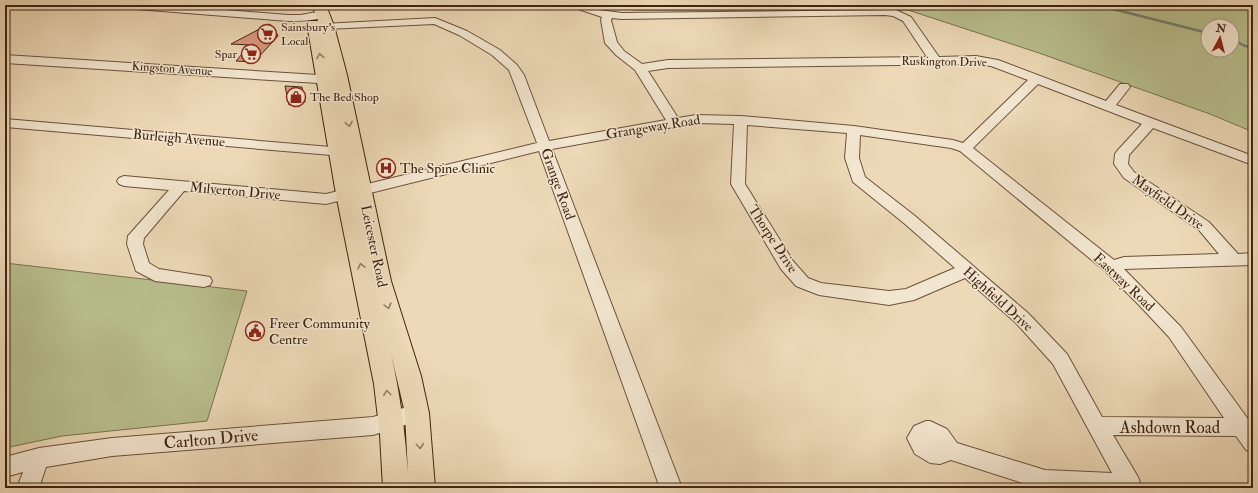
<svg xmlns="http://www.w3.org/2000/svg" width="1258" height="493" font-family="'IM FELL Double Pica',serif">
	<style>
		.green { fill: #b9bf8e; stroke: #7c7250; fill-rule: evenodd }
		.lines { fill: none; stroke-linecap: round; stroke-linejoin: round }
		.stream { stroke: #757e70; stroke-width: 2.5 }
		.building { fill: #dd9a82; stroke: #402412 }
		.minor-casing { stroke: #6b513b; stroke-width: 2 }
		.major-casing { stroke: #402412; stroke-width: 2 }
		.minor { fill: #f3e6d0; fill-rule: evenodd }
		.major { fill: #edd9b7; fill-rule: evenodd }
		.oneway { stroke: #967e64 }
		.labels { text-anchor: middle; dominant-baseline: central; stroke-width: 3; stroke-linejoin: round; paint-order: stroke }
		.far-poi-label { font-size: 12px; fill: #402412; stroke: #f3e6d0; text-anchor: start }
		.far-street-label { font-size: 12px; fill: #402412; stroke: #f3e6d0 }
		.street-label { font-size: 14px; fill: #402412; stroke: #f3e6d0 }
		.poi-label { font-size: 14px; fill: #402412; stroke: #f3e6d0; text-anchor: start }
		.near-street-label { font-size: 17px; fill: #402412; stroke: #f3e6d0 }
	</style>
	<rect width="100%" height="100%" fill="#edd9b7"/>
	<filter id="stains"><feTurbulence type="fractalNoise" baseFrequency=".005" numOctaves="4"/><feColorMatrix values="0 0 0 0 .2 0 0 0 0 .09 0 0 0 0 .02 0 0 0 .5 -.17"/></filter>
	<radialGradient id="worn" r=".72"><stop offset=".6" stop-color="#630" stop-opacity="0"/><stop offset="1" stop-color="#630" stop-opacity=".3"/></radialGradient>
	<g class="green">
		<path d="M587 5H1253V132L1210 114 1039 53 908 10H637L590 7ZM1208 26H1232V50H1208Z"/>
		<path d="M5 263 247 291 207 421 62 436 5 448Z"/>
	</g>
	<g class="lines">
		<g class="stream">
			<path d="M1097 5 1208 33"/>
			<path d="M1232 39 1245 46 1253 47"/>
		</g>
	</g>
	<g class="building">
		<path d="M269 24 275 29 278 36 254 62 236 61 250 45 231 44Z"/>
		<path d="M285 86 302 87 305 102 289 105Z"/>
	</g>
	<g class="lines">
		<defs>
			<g id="minor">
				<path d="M119 5H164L288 15H300L323 11 328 14C323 21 297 21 288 21L124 8Z"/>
				<path d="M571 5H586L599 10 622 13 896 10 911 17 939 57 976 56 998 60 1106 101 1120 84H1128L1130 87 1116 105 1253 156V165L1153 128 1129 155 1128 164 1134 172 1209 222 1238 254 1253 253V265L1124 269 1181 327 1253 426V452L1246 450 1236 436 1113 435 1138 477 1142 488H1038L951 460 940 464 930 463 915 454 907 438 914 426 926 421H930L947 429 957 443 1045 470 1112 473 1053 364 1016 323 965 278 914 300 889 305 819 295 796 286 781 269 731 184 734 124 696 123 552 149 682 488H660L539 151 326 204 184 191 144 238 143 244 149 263 159 269 210 277 212 281 210 285 204 287 155 281 136 271 127 244 128 236 169 190 124 186 119 184 117 181 119 178 124 176 326 194 537 143 509 70 492 55 459 35 434 24 327 29 323 28 321 26 323 24 435 18 467 31 500 50 517 65 524 75 549 141 666 120 635 70 616 55 605 43 601 20 602 17 572 7ZM885 15 893 16 903 21 927 57 668 60 642 64 624 51 617 42 611 20 612 18 622 19ZM976 64 991 66 1028 80 963 143 953 140 854 126 741 116 696 115 678 118 648 71 668 68ZM1038 84 1142 124 1117 151 1115 154 1114 164 1124 178 1199 230 1219 254 1124 257 1114 260 973 148ZM747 125 847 133 845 158 853 182 905 224 955 268 906 289 889 291 821 283 808 278 793 261 745 184ZM860 135 951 148 960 151 1105 271 1139 305 1169 337 1224 418 1102 417 1067 354 1028 313 915 216 865 177 859 158Z"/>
				<path d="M5 55 318 75 338 72 342 73 344 76 342 79 318 83 5 63Z"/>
				<path d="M5 119 331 147 350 143 355 144 357 147 355 150 331 155 5 127Z"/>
				<path d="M417 404 424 407 427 413 424 419 373 435 112 456 46 467 39 488H17L23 472 5 477V457L39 448 112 438 373 417Z"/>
			</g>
			<path id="major" d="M312 5H326L334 26 347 75 391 281 421 376 429 413 435 488H383L380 435 374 384 336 194 307 24 309 21H318ZM391 354 405 413 408 473C405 432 400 393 391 354Z"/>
		</defs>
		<use href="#minor" class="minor-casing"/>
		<use href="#major" class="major-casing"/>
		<use href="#minor" class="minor"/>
		<use href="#major" class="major"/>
	</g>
	<defs><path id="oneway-chevron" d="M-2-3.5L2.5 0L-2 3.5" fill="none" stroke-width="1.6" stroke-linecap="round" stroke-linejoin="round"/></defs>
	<g class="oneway">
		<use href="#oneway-chevron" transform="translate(320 56) rotate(-100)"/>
		<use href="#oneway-chevron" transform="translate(349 124) rotate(79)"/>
		<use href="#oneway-chevron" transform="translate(361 266) rotate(-103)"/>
		<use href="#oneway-chevron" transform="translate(388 306) rotate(74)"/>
		<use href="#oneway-chevron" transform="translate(387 393) rotate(-97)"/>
		<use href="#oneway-chevron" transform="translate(420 446) rotate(85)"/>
	</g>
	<defs>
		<symbol id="supermarket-ring" viewBox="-11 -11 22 22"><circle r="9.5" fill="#f3e6d0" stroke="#8f2418" stroke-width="1.5"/><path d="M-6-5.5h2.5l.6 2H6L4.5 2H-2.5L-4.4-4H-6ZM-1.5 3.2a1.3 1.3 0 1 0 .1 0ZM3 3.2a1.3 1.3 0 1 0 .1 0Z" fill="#8f2418"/></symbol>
		<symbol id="shop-ring" viewBox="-11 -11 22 22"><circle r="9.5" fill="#f3e6d0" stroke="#8f2418" stroke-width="1.5"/><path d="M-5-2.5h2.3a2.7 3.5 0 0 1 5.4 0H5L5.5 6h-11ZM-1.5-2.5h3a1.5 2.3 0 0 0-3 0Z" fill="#8f2418"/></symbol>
		<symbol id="hospital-ring" viewBox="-11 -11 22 22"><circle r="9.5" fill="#f3e6d0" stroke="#8f2418" stroke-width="1.5"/><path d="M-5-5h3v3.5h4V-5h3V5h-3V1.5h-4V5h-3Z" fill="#8f2418"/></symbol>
		<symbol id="civic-ring" viewBox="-11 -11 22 22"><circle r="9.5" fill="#f3e6d0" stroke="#8f2418" stroke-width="1.5"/><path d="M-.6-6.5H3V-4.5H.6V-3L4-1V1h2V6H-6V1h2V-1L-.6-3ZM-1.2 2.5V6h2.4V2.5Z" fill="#8f2418"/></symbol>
	</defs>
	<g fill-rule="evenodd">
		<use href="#supermarket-ring" x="256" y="23" width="22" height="22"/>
		<use href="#supermarket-ring" x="240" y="43" width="22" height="22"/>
		<use href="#shop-ring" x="285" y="86" width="22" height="22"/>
		<use href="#hospital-ring" x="375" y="157" width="22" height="22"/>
		<use href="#civic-ring" x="244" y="320" width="22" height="22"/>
	</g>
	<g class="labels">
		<g class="far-poi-label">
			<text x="281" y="27">Sainsbury's<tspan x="281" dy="14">Local</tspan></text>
			<text x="237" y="54" text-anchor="end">Spar</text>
			<text x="310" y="97">The Bed Shop</text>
		</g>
		<g class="far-street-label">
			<text transform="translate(944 62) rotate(1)">Ruskington Drive</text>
			<text transform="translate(172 69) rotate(4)">Kingston Avenue</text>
		</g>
		<g class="street-label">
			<text transform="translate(653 127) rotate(-9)">Grangeway Road</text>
			<text transform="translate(179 138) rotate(5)">Burleigh Avenue</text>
			<text transform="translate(558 184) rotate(70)">Grange Road</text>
			<text transform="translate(235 191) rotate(5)">Milverton Drive</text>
			<text transform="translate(1168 202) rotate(35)">Mayfield Drive</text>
			<text transform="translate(773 239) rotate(57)">Thorpe Drive</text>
			<text transform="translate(374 246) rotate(78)">Leicester Road</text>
			<text transform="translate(1124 282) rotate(43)">Eastway Road</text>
			<text transform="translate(998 299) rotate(42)">Highfield Drive</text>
		</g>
		<g class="poi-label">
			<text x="400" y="168">The Spine Clinic</text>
			<text x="269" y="323">Freer Community<tspan x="269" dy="16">Centre</tspan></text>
		</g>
		<g class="near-street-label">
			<text x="1170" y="427">Ashdown Road</text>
			<text transform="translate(211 439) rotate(-5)">Carlton Drive</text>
		</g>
	</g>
	<rect width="1258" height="493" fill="none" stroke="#edd9b7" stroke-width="20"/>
	<rect x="6" y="6" width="1246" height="481" fill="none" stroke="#402412" stroke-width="2"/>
	<rect x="10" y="10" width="1238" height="473" fill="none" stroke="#402412"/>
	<g transform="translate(1220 38) rotate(7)"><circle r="19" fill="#f3e6d0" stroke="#ab9884"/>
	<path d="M0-3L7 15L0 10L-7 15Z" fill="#8f2418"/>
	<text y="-6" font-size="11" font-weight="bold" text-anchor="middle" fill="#402412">N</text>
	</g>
	<rect width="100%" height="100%" filter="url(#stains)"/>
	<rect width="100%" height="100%" fill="url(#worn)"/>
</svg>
